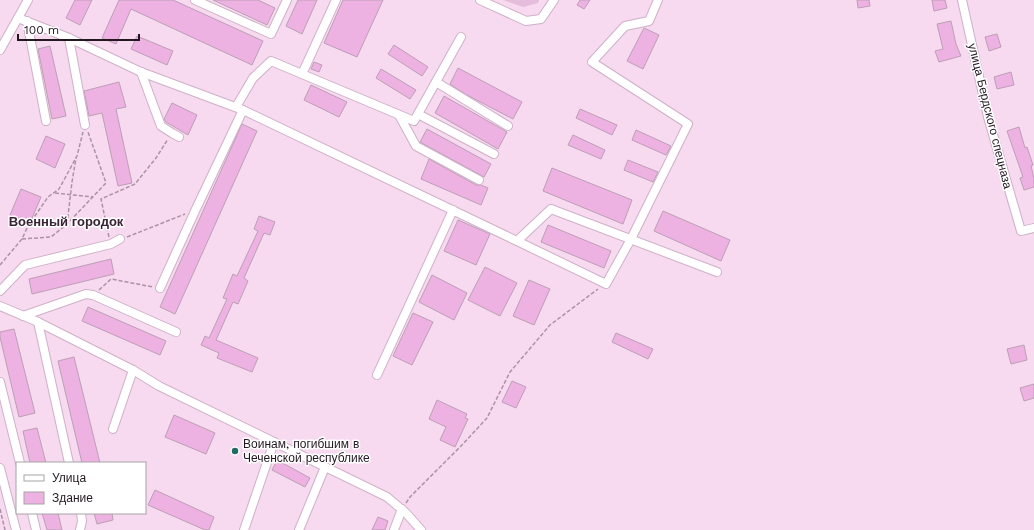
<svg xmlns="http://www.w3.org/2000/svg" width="1034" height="530" font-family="'Work Sans',sans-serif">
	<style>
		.green { fill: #e5bcdc }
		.building { fill: #eeb2e2; stroke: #bb9fb5 }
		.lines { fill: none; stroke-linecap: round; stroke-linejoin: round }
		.minor-casing { stroke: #ceb1c7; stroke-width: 10 }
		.path { stroke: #ab93a5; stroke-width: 1.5; stroke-dasharray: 4 2; stroke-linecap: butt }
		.minor { stroke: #fff; stroke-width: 8 }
		.poi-dot { fill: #216b65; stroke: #fff; stroke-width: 1.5 }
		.labels { text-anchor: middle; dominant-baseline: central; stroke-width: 3; stroke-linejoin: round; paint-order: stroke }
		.street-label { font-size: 12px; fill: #231820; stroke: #fff }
		.poi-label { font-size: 12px; fill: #231820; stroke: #fff; text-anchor: start }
		.neighbourhood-label { font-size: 13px; font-weight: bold; fill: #392335; stroke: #fff }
	</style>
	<rect width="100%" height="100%" fill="#f7d9f0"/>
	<path class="green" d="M503 0H539L538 3 523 7Z"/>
	<g class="building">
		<path d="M75 0H92L80 25 66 18Z"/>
		<path d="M119 0H173L263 41 252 65 131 9 116 44 102 38Z"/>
		<path d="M213 0H258L275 8 267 25Z"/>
		<path d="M298 0H317L302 34 286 26Z"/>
		<path d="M343 0H383L357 57 324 43Z"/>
		<path d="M580 0H590L584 9 577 5Z"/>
		<path d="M857 0H869L870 6 858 8Z"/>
		<path d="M932 0H945L947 8 934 11Z"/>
		<path d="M951 21 956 44 961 56 939 62 935 51 943 49 937 24Z"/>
		<path d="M644 28 659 35 643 69 627 61Z"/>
		<path d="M997 34 1001 47 989 51 985 37Z"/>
		<path d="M137 36 173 51 167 65 131 49Z"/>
		<path d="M394 45 428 67 422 76 388 54Z"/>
		<path d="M50 46 66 116 52 119 38 49Z"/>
		<path d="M314 62 322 65 319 72 311 69Z"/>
		<path d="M458 68 522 102 513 119 465 94 450 84Z"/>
		<path d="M381 69 416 90 410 99 376 78Z"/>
		<path d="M1011 72 1014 85 997 89 994 77Z"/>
		<path d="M119 82 126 107 116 109 132 183 118 186 102 113 89 116 84 91Z"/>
		<path d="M311 85 347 102 339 117 304 100Z"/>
		<path d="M444 96 507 132 498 149 435 113Z"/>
		<path d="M172 103 197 115 188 135 166 122 164 119Z"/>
		<path d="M580 109 617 125 612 135 576 118Z"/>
		<path d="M242 124 257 131 175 314 160 307Z"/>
		<path d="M1019 127 1025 148 1027 147 1033 165 1031 166 1034 178V187L1024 190 1020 178 1023 177 1007 131Z"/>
		<path d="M427 129 491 164 484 177 420 142Z"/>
		<path d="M636 130 671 146 666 155 632 140Z"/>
		<path d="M573 135 605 150 601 159 568 145Z"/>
		<path d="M46 136 65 144 55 168 36 159Z"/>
		<path d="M429 159 476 185H481L488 188 481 205 421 179Z"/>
		<path d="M628 160 658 172 653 182 624 170Z"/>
		<path d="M552 168 632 200 623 224 543 191Z"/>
		<path d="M21 189 41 197 30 223 10 215Z"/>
		<path d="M663 211 730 240 721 261 654 231Z"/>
		<path d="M259 216 275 222 270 235 264 233 244 278 248 281 238 304 233 302 216 340 258 358 252 372 217 358 219 353 201 345 205 336 209 338 227 299 223 298 233 274 237 276 258 231 254 229Z"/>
		<path d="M458 220 490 234 476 265 444 251Z"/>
		<path d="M548 225 611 251 604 268 541 242Z"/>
		<path d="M111 259 114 274 32 294 29 279Z"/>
		<path d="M485 267 517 283 500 316 468 300Z"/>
		<path d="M432 275 467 293 454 320 419 302Z"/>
		<path d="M529 280 550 289 534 325 513 316Z"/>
		<path d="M88 307 166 341 160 355 82 321Z"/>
		<path d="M413 313 433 322 412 365 393 356Z"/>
		<path d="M14 329 35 413 19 417 0 337V332Z"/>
		<path d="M616 333 653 349 648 359 612 342Z"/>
		<path d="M1024 345 1027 360 1011 364 1007 349Z"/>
		<path d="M74 357 100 463H82L58 361Z"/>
		<path d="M512 381 526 387 516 408 502 402Z"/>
		<path d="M1034 384V398L1024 401 1020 388Z"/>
		<path d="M437 400 467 414 465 418 468 419 455 447 440 440 446 427 429 419Z"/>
		<path d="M174 415 215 433 206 454 165 437Z"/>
		<path d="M37 428 46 463H30L23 431Z"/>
		<path d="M277 460 310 478 305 487 272 470Z"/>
		<path d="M155 490 214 517 209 530H205L148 505Z"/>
		<path d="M42 513H58L62 530H47Z"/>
		<path d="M94 513H112L113 520 97 524Z"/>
		<path d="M378 517 388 521 385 530H372Z"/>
	</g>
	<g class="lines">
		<defs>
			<g id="minor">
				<path d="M195 0 271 34 287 0"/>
				<path d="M480 0 526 21 541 19 554 0"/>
				<path d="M962 0 988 117 1021 231 1034 228"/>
				<path d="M18 18 69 38 141 72 243 110 195 211 160 288"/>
				<path d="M27 21 46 121"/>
				<path d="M69 38 85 125"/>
				<path d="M0 50 28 0"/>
				<path d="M141 72 161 126 172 133 179 137"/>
				<path d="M302 74 336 0"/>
				<path d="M436 82 508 126"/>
				<path d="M236 107 253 78 271 61 414 121 461 37"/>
				<path d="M243 110 517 241 551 209 717 272"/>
				<path d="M418 114 494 154"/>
				<path d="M399 115 416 146 479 180"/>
				<path d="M517 241 606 284 631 239 688 124 592 62 625 26 649 21 658 0"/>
				<path d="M0 291 25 265 111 244 120 239"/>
				<path d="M0 306 38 322 133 370 159 386 387 497 406 513 421 530"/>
				<path d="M23 316 86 294 93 295 176 332"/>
				<path d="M38 322 69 463"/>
				<path d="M377 375 453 210"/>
				<path d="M0 382 20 463"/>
				<path d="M113 429 133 370"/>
				<path d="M0 468 16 530"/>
				<path d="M32 513 36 530"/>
				<path d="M80 530 82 521 81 513"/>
				<path d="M244 530 274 442"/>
				<path d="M299 530 325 467"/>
				<path d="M394 530 402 509"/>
			</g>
		</defs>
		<use href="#minor" class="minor-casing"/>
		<g class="path">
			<path d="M55 193 93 197"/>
			<path d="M67 224 72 182 76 158"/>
			<path d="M109 237 101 199 135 184 156 158 168 139"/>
			<path d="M127 237 185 214"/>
			<path d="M22 239 51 237 67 224 106 183 88 132"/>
			<path d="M0 265 22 239 28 226 48 197 59 189 77 156 83 132"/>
			<path d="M99 290 111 279 153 287"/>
			<path d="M406 503 410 497 462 445 487 418 510 372 550 325 598 289"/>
			<path d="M0 509 5 530"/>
		</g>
		<use href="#minor" class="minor"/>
	</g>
	<circle class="poi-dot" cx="235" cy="451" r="4"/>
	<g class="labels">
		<g class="street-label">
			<text transform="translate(990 116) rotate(76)">улица Бердского спецназа</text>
		</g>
		<g class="poi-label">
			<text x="243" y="444">Воинам, погибшим в<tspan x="243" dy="14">Чеченской республике</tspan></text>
		</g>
		<g class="neighbourhood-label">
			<text x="66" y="221">Военный городок</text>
		</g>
	</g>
	<rect x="16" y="462" width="130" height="52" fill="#ffffff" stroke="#a7a3a6"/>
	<rect x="24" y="475" width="20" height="6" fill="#ffffff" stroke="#a7a3a6"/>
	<text x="52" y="482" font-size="12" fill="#231820">Улица</text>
	<rect x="24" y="492" width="20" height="12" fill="#eeb2e2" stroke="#a7a3a6"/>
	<text x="52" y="502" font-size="12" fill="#231820">Здание</text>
	<path d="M18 34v6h121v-6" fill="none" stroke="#231820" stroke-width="2"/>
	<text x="24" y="34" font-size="12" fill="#231820" stroke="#ffffff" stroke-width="3" paint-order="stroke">100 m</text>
</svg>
